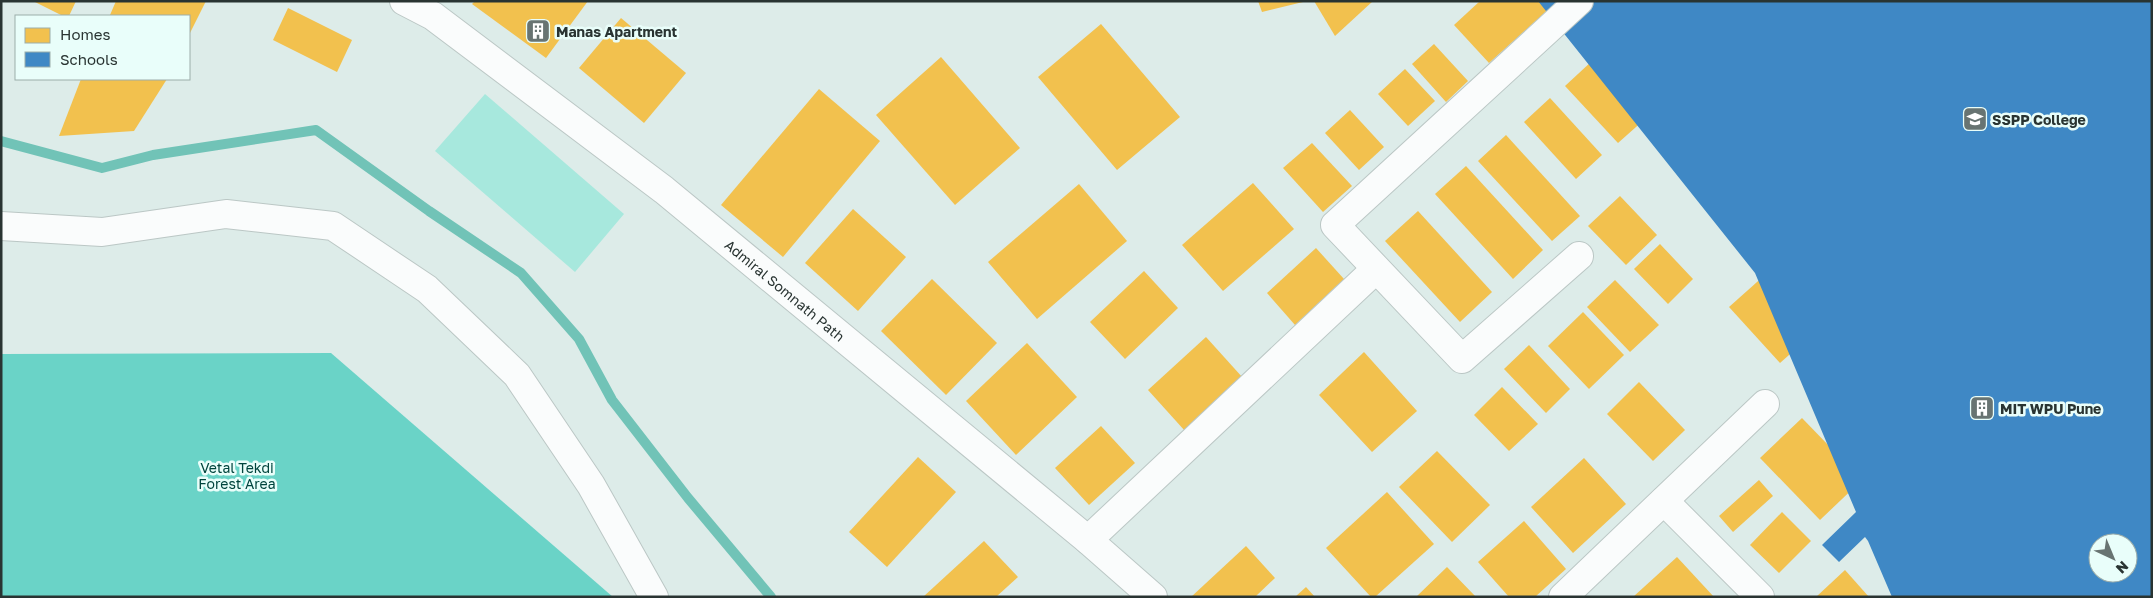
<svg xmlns="http://www.w3.org/2000/svg" width="2153" height="598" font-family="'Golos Text',sans-serif">
	<style>
		.green { fill: #a7e8dd }
		.forest { fill: #6ad3c7 }
		.homes { fill: #f2c14e }
		.schools { fill: #3f88c5; fill-rule: evenodd }
		.lines { fill: none; stroke-linecap: round; stroke-linejoin: round }
		.stream { stroke: #71c3b7; stroke-width: 10 }
		.street-casing { stroke: #bbc7c5; stroke-width: 30 }
		.street { stroke: #fafcfc; stroke-width: 28 }
		.labels { text-anchor: middle; dominant-baseline: central; stroke-width: 5; stroke-linejoin: round; paint-order: stroke }
		.poi-label { font-size: 14px; font-weight: bold; fill: #293432; stroke: #e9fefa; text-anchor: start }
		.street-label { font-size: 14px; fill: #293432; stroke: #e9fefa }
		.park-label { font-size: 14px; fill: #00443d; stroke: #e9fefa }
	</style>
	<rect width="100%" height="100%" fill="#ddece9"/>
	<path class="green" d="M485 94 624 214 575 272 435 151Z"/>
	<path class="forest" d="M331 353 613 597H1V354Z"/>
	<g class="homes">
		<path d="M33 1H76L69 16H63Z"/>
		<path d="M116 1H206L189 35V16H113L110 15Z"/>
		<path d="M475 1H588L546 58 472 4Z"/>
		<path d="M1258 1H1303V2L1262 12Z"/>
		<path d="M1314 1H1373L1335 36Z"/>
		<path d="M1480 1H1543L1550 8 1489 63 1454 25Z"/>
		<path d="M1662 1H1702L1728 30 1706 50Z"/>
		<path d="M1738 1H1755L1745 10Z"/>
		<path d="M1626 2 1690 72 1665 95 1600 25Z"/>
		<path d="M288 8 352 40 337 72 273 40Z"/>
		<path d="M621 18 686 73 644 123 579 68Z"/>
		<path d="M1101 24 1180 117 1117 170 1038 77Z"/>
		<path d="M1434 44 1468 81 1446 102 1412 64Z"/>
		<path d="M941 57 1020 148 955 205 876 115Z"/>
		<path d="M1592 61 1645 119 1618 143 1565 86Z"/>
		<path d="M1405 69 1435 101 1408 126 1378 94Z"/>
		<path d="M81 79H167L134 131 59 136Z"/>
		<path d="M819 89 880 141 783 257 721 205Z"/>
		<path d="M1550 98 1602 155 1576 179 1524 122Z"/>
		<path d="M1350 110 1384 147 1359 170 1325 133Z"/>
		<path d="M1506 135 1580 216 1552 241 1478 161Z"/>
		<path d="M1312 143 1352 186 1323 212 1283 168Z"/>
		<path d="M1466 166 1543 250 1513 279 1435 194Z"/>
		<path d="M1253 183 1294 229 1223 291 1182 245Z"/>
		<path d="M1079 184 1127 241 1037 319 988 262Z"/>
		<path d="M1620 196 1657 235 1626 265 1588 226Z"/>
		<path d="M853 209 906 257 858 311 805 263Z"/>
		<path d="M1418 211 1492 292 1460 322 1385 241Z"/>
		<path d="M1660 244 1693 279 1668 304 1634 269Z"/>
		<path d="M1316 248 1344 279 1295 325 1267 293Z"/>
		<path d="M1793 250 1843 307 1780 363 1729 307Z"/>
		<path d="M1144 271 1178 308 1125 359 1090 322Z"/>
		<path d="M932 279 997 343 946 395 881 331Z"/>
		<path d="M1615 280 1659 325 1630 352 1587 307Z"/>
		<path d="M1583 312 1624 355 1589 389 1548 346Z"/>
		<path d="M1206 337 1243 378 1185 431 1148 390Z"/>
		<path d="M1027 343 1077 397 1016 455 966 401Z"/>
		<path d="M1529 345 1570 389 1546 413 1504 369Z"/>
		<path d="M1364 352 1417 411 1372 452 1319 395Z"/>
		<path d="M1639 382 1685 430 1653 461 1607 414Z"/>
		<path d="M1502 387 1538 424 1509 451 1474 415Z"/>
		<path d="M1802 418 1862 480 1820 520 1760 458Z"/>
		<path d="M1101 426 1135 463 1089 505 1055 468Z"/>
		<path d="M1437 451 1490 505 1452 542 1399 487Z"/>
		<path d="M918 457 956 492 887 567 849 532Z"/>
		<path d="M1584 458 1626 504 1573 553 1531 507Z"/>
		<path d="M1759 480 1773 496 1733 532 1719 516Z"/>
		<path d="M1387 492 1434 544 1375 597H1371L1326 548Z"/>
		<path d="M1782 512 1811 541 1779 573 1750 545Z"/>
		<path d="M1524 521 1566 569 1535 597H1509L1478 562Z"/>
		<path d="M984 541 1018 577 996 597H923Z"/>
		<path d="M1246 546 1275 578 1255 597H1191Z"/>
		<path d="M1677 557 1714 597H1633Z"/>
		<path d="M1447 567 1476 597H1416Z"/>
		<path d="M1845 570 1869 597H1816Z"/>
		<path d="M1306 587 1315 597H1295Z"/>
	</g>
	<path class="schools" d="M1538 1H2152V597H1892L1868 541 1865 537 1839 562 1822 545 1856 512 1755 273ZM2098 543H2128V573H2098Z"/>
	<g class="lines">
		<path class="stream" d="M1 141 102 168 153 155 316 130 429 211 521 273 579 339 612 400 688 498 771 597"/>
		<defs>
			<g id="street">
				<path id="s1" d="M404 1 433 16 664 190 1088 540 1153 597"/>
				<path d="M1 226 102 232 226 214 333 226 427 289 517 375 591 485 654 597"/>
				<path d="M1579 256 1462 359 1335 225 1579 1"/>
				<path d="M1664 501 1760 597"/>
				<path d="M1088 540 1376 269"/>
				<path d="M1563 597 1765 404"/>
			</g>
		</defs>
		<use href="#street" class="street-casing"/>
		<use href="#street" class="street"/>
	</g>
	<defs>
		<symbol id="building-square" viewBox="-11 -11 22 22"><rect x="-9" y="-9" width="18" height="18" rx="4" fill="#687472" stroke="#e9fefa"/><path d="M-4-6H4V6H1V3H-1V6H-4ZM-2.5-4.3h1.7v1.8h-1.7ZM.8-4.3h1.7v1.8H.8ZM-2.5-1h1.7V.8h-1.7ZM.8-1h1.7V.8H.8Z" fill="#fff"/></symbol>
		<symbol id="university-square" viewBox="-11 -11 22 22"><rect x="-9" y="-9" width="18" height="18" rx="4" fill="#687472" stroke="#e9fefa"/><path d="M0-5L7-2L0 1L-7-2ZM-4 1L0 2.5L4 1V4Q0 6-4 4Z" fill="#fff"/></symbol>
	</defs>
	<g fill-rule="evenodd">
		<use href="#building-square" x="524" y="17" width="28" height="28"/>
		<use href="#university-square" x="1961" y="105" width="28" height="28"/>
		<use href="#building-square" x="1968" y="394" width="28" height="28"/>
	</g>
	<g class="labels">
		<g class="poi-label">
			<text x="556" y="31">Manas Apartment</text>
			<text x="1992" y="119">SSPP College</text>
			<text x="2000" y="408">MIT WPU Pune</text>
		</g>
		<g class="street-label">
			<text stroke="none"><textPath href="#s1" startOffset="479">Admiral Somnath Path</textPath></text>
		</g>
		<g class="park-label">
			<text x="237" y="467">Vetal Tekdi<tspan x="237" dy="16">Forest Area</tspan></text>
		</g>
	</g>
	<rect width="2153" height="598" fill="none" stroke="#293432" stroke-width="5"/>
	<rect x="15" y="15" width="175" height="65" fill="#e9fefa" stroke="#9cadaa"/>
	<rect x="25" y="28" width="25" height="15" fill="#f2c14e" stroke="#9cadaa"/>
	<text x="60" y="40" font-size="15" fill="#293432">Homes</text>
	<rect x="25" y="52" width="25" height="15" fill="#3f88c5" stroke="#9cadaa"/>
	<text x="60" y="65" font-size="15" fill="#293432">Schools</text>
	<g transform="translate(2113 558) rotate(136)"><circle r="24" fill="#e9fefa" stroke="#9cadaa"/>
	<path d="M0-4L9 19L0 12L-9 19Z" fill="#687472"/>
	<text y="-8" font-size="14" font-weight="bold" text-anchor="middle" fill="#293432">N</text>
	</g>
</svg>
